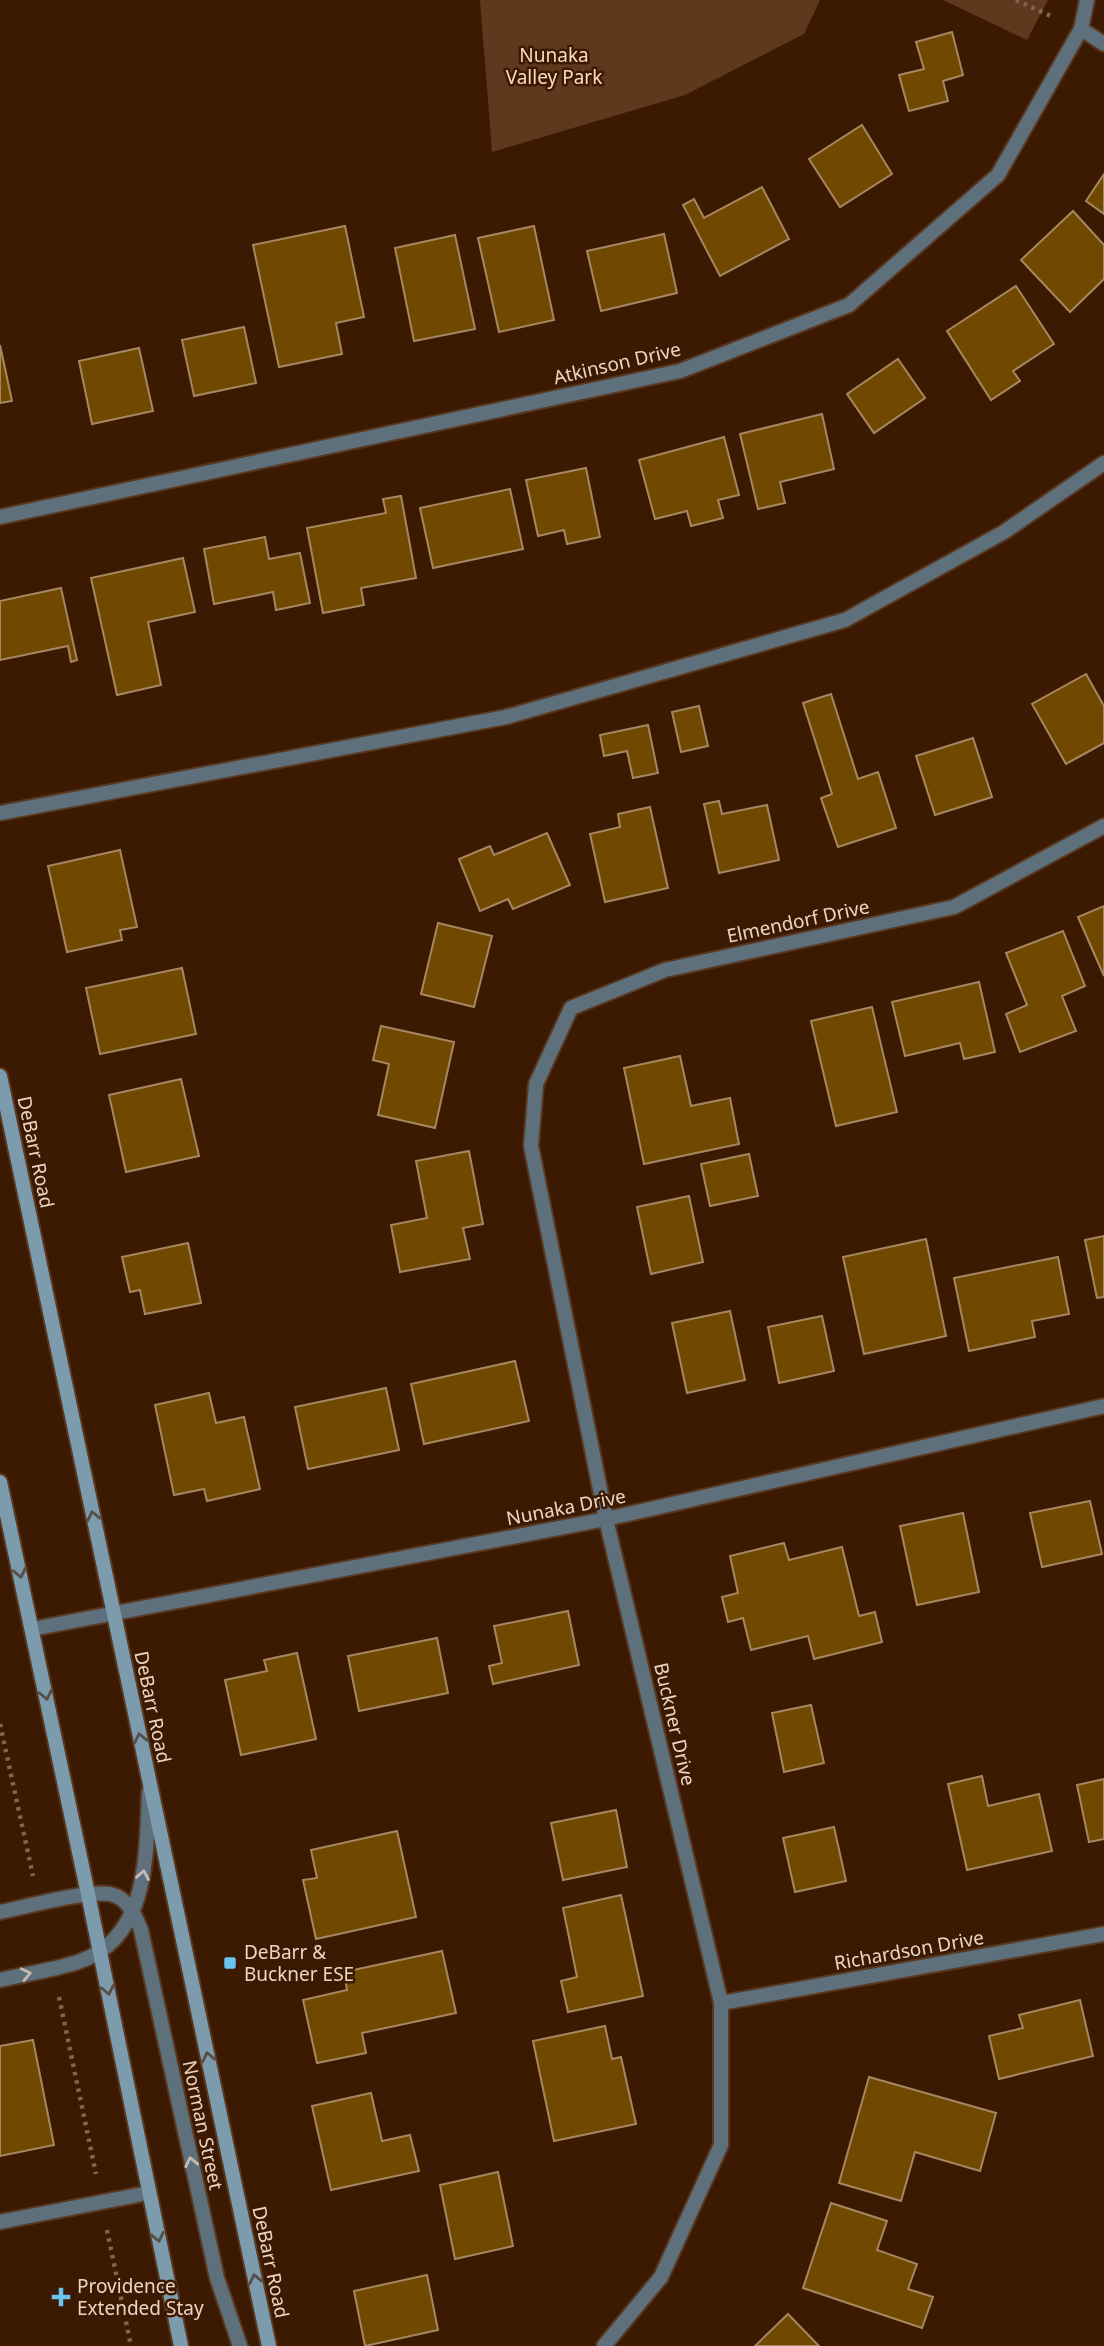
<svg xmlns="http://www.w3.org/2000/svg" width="1104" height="2346" font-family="'Noto Sans',sans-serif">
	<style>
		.green { fill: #5f381d }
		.building { fill: #714800; stroke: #a58761; stroke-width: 2 }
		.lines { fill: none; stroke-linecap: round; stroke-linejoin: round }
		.service-casing { stroke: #583821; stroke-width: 18 }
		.minor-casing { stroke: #583821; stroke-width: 18 }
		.secondary-casing { stroke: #583821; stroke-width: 18 }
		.path { stroke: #82644f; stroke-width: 4.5; stroke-dasharray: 3.5 5; stroke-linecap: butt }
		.service { stroke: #5d707c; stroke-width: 14 }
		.minor { stroke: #5d707c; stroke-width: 14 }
		.secondary { stroke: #7c9cae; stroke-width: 14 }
		.oneway { stroke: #564e46 }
		.oneway2 { stroke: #c8bbb4 }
		.poi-dot { fill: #6ac3f1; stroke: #3c1a01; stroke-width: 2.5 }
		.labels { text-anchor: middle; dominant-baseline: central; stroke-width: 5; stroke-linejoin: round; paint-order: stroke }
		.park-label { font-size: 19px; fill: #fdd9c4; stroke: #3c1a01 }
		.street-label { font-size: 19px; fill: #ecd4c6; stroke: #3c1a01 }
		.poi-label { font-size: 19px; fill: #ecd4c6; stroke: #3c1a01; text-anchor: start }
	</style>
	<rect width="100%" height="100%" fill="#3c1a01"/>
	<g class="green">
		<path d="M480 0H820L804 34 685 95 492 152Z"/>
		<path d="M943 0H1048L1027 40Z"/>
	</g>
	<g class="building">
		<path d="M952 32 963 75 943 81 948 101 909 111 899 75 924 69 916 42Z"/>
		<path d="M862 125 892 174 840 207 809 159Z"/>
		<path d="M1104 174V214L1086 201Z"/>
		<path d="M762 187 789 239 720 276 683 205 694 199 704 218Z"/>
		<path d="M1073 211 1104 245V279L1070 312 1021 260Z"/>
		<path d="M345 226 364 317 336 323 342 354 279 367 253 245Z"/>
		<path d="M534 226 554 320 499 332 478 238Z"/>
		<path d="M664 234 677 293 601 311 587 251Z"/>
		<path d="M455 235 475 329 414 341 395 248Z"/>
		<path d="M1016 286 1054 344 1013 371 1020 381 991 400 947 331Z"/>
		<path d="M244 327 256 383 194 396 182 340Z"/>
		<path d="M0 345 12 401 0 403Z"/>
		<path d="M139 348 153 411 92 424 79 361Z"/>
		<path d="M898 359 925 398 874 433 847 394Z"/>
		<path d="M822 414 834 469 780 482 785 503 758 509 740 434Z"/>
		<path d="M724 437 739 495 718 500 723 518 691 526 687 511 655 519 639 460Z"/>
		<path d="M586 468 600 537 567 544 564 530 538 536 526 480Z"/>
		<path d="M510 489 523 549 433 568 420 508Z"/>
		<path d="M401 496 416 578 361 588 364 605 323 613 307 528 386 513 383 499Z"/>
		<path d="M265 537 269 559 300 553 310 603 276 610 273 592 214 604 204 549Z"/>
		<path d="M183 558 195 612 148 622 161 685 117 695 91 578Z"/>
		<path d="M61 588 77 660 71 662 68 646 0 660V601Z"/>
		<path d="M1086 674 1104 706V743L1066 764 1032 704Z"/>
		<path d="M831 694 858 779 878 772 896 828 838 847 821 798 832 794 803 703Z"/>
		<path d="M699 706 708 746 681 752 672 712Z"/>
		<path d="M648 725 658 773 633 778 627 751 604 756 600 735Z"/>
		<path d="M973 738 992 797 935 815 916 756Z"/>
		<path d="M719 801 722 814 767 805 779 860 719 873 704 804Z"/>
		<path d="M650 807 668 888 605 902 590 834 620 827 618 814Z"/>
		<path d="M547 833 570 885 513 909 508 899 480 911 459 859 490 846 494 855Z"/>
		<path d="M120 850 137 927 120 930 122 940 67 952 48 866Z"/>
		<path d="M1104 906V976L1078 917Z"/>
		<path d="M438 923 492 936 474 1007 421 994Z"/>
		<path d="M1063 931 1085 986 1062 996 1076 1031 1020 1052 1006 1014 1027 1005 1006 953Z"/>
		<path d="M182 968 196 1034 100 1054 86 988Z"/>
		<path d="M979 982 995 1052 964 1059 960 1043 905 1056 892 1002Z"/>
		<path d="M872 1007 897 1112 836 1126 811 1021Z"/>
		<path d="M381 1026 454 1042 435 1128 378 1115 389 1064 373 1060Z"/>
		<path d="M680 1056 691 1106 730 1098 739 1144 644 1164 624 1068Z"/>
		<path d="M181 1079 199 1156 126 1172 109 1095Z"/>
		<path d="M469 1151 483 1224 463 1228 470 1259 400 1272 391 1225 427 1218 416 1161Z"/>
		<path d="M749 1154 758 1196 710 1206 701 1164Z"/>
		<path d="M689 1196 703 1262 651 1274 637 1207Z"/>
		<path d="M1104 1236V1297L1097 1298 1085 1240Z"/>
		<path d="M926 1239 946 1336 864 1354 843 1257Z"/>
		<path d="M188 1243 201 1303 145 1314 140 1290 130 1292 122 1257Z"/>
		<path d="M1058 1257 1069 1314 1032 1321 1035 1337 969 1351 954 1278Z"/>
		<path d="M730 1311 745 1380 687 1393 672 1323Z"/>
		<path d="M822 1316 834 1371 779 1383 768 1327Z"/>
		<path d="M515 1361 529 1421 424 1444 411 1384Z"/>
		<path d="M386 1388 399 1450 308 1469 295 1407Z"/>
		<path d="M209 1393 216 1423 244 1417 260 1489 207 1501 204 1489 174 1495 155 1405Z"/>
		<path d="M1090 1501 1102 1554 1042 1567 1030 1513Z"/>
		<path d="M963 1513 979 1592 917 1605 900 1526Z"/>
		<path d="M784 1543 789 1560 842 1547 859 1616 875 1612 882 1642 814 1659 808 1636 751 1650 743 1618 728 1622 722 1597 738 1593 730 1556Z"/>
		<path d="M568 1611 579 1665 493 1684 489 1666 502 1663 494 1626Z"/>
		<path d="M437 1638 448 1693 359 1711 348 1656Z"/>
		<path d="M297 1653 316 1739 241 1755 225 1680 267 1671 264 1660Z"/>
		<path d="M811 1705 824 1763 784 1772 772 1713Z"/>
		<path d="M982 1776 988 1806 1039 1794 1052 1851 967 1870 948 1784Z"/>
		<path d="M1104 1779V1839L1089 1842 1077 1785Z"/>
		<path d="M616 1810 627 1867 563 1880 551 1823Z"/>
		<path d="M834 1827 846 1881 795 1892 783 1838Z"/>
		<path d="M397 1831 416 1917 316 1939 303 1880 317 1878 311 1850Z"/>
		<path d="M621 1895 643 1996 568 2012 561 1981 577 1977 563 1908Z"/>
		<path d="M442 1951 456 2013 362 2033 366 2053 317 2063 303 2000 347 1990 344 1972Z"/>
		<path d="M1080 2000 1093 2056 999 2079 989 2036 1023 2028 1019 2015Z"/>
		<path d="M605 2026 612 2059 621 2057 636 2124 554 2141 533 2041Z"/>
		<path d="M33 2040 54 2145 0 2156V2046Z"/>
		<path d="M869 2077 996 2113 980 2171 915 2152 901 2201 839 2183Z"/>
		<path d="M371 2093 382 2141 410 2135 419 2171 331 2190 312 2106Z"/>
		<path d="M498 2172 513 2246 455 2259 440 2185Z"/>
		<path d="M831 2203 887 2221 877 2250 917 2264 908 2289 933 2297 922 2328 803 2288Z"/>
		<path d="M427 2275 438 2330 365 2346 354 2291Z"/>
		<path d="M788 2314 819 2346H755Z"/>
	</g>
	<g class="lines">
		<defs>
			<g id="service">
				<path d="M1081 29 1104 44"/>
				<path d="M0 813 506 717 845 620 1004 532 1104 463"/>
				<path d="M0 2222 148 2193"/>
			</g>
			<g id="minor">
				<path d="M0 517 680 371 849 305 998 175 1081 29 1087 0"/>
				<path d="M32 1629 606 1519 1104 1406"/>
				<path d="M0 1912C25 1907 87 1890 110 1894 128 1898 135 1915 141 1930L217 2278 240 2346"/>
				<path d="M0 1980C26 1974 53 1970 78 1962 150 1938 146 1853 149 1792"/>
				<path d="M721 2003 1104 1934"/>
				<path d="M604 2346 661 2277 721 2145V2003L606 1519 531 1146 536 1084 571 1008 665 970 954 907 1104 826"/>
			</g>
			<g id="secondary">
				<path d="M0 1076 269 2346"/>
				<path d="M0 1482 88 1894 181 2346"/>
			</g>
		</defs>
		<use href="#service" class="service-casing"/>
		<use href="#minor" class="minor-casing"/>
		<use href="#secondary" class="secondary-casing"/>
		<g class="path">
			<path d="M1016 0 1053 17"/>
			<path d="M0 1724 33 1876"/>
			<path d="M59 1997 96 2174"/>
			<path d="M107 2230 131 2346"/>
		</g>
		<use href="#service" class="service"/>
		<use href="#minor" class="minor"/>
		<use href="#secondary" class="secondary"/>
	</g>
	<defs><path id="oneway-chevron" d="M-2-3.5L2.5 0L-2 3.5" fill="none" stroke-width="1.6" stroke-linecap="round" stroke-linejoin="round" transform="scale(1.75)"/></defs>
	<g class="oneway">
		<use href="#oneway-chevron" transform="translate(93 1516) rotate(-102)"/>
		<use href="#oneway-chevron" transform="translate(20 1573) rotate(78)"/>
		<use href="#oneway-chevron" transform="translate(46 1695) rotate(78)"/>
		<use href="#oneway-chevron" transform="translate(140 1738) rotate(-102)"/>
		<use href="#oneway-chevron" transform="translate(108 1990) rotate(79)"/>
		<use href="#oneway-chevron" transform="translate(208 2057) rotate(-102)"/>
		<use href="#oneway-chevron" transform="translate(158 2237) rotate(78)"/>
		<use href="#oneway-chevron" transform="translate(255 2279) rotate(-102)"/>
	</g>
	<g class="oneway2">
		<use href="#oneway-chevron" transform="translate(143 1875) rotate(-80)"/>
		<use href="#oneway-chevron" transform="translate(26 1974) rotate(-12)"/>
		<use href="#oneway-chevron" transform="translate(191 2162) rotate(-102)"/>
	</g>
	<g class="poi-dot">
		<rect x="223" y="1956" width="14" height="14" rx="3.5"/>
		<path d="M57.5 2286.5h7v7h7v7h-7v7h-7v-7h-7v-7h7z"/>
	</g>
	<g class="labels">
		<g class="park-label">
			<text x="554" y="55">Nunaka<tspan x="554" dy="22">Valley Park</tspan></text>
		</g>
		<g class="street-label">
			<text transform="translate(617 363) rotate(-13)">Atkinson Drive</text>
			<text transform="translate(798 921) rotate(-12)">Elmendorf Drive</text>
			<text transform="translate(36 1152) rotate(78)">DeBarr Road</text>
			<text transform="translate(566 1507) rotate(-11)">Nunaka Drive</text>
			<text transform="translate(153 1707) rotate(78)">DeBarr Road</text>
			<text transform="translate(675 1724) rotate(77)">Buckner Drive</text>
			<text transform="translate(909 1950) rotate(-10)">Richardson Drive</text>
			<text transform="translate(203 2125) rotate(78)">Norman Street</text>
			<text transform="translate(271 2262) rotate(78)">DeBarr Road</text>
		</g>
		<g class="poi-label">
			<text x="244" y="1952">DeBarr &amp;<tspan x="244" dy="22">Buckner ESE</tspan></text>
			<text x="77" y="2286">Providence<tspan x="77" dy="22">Extended Stay</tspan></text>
		</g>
	</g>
</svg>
